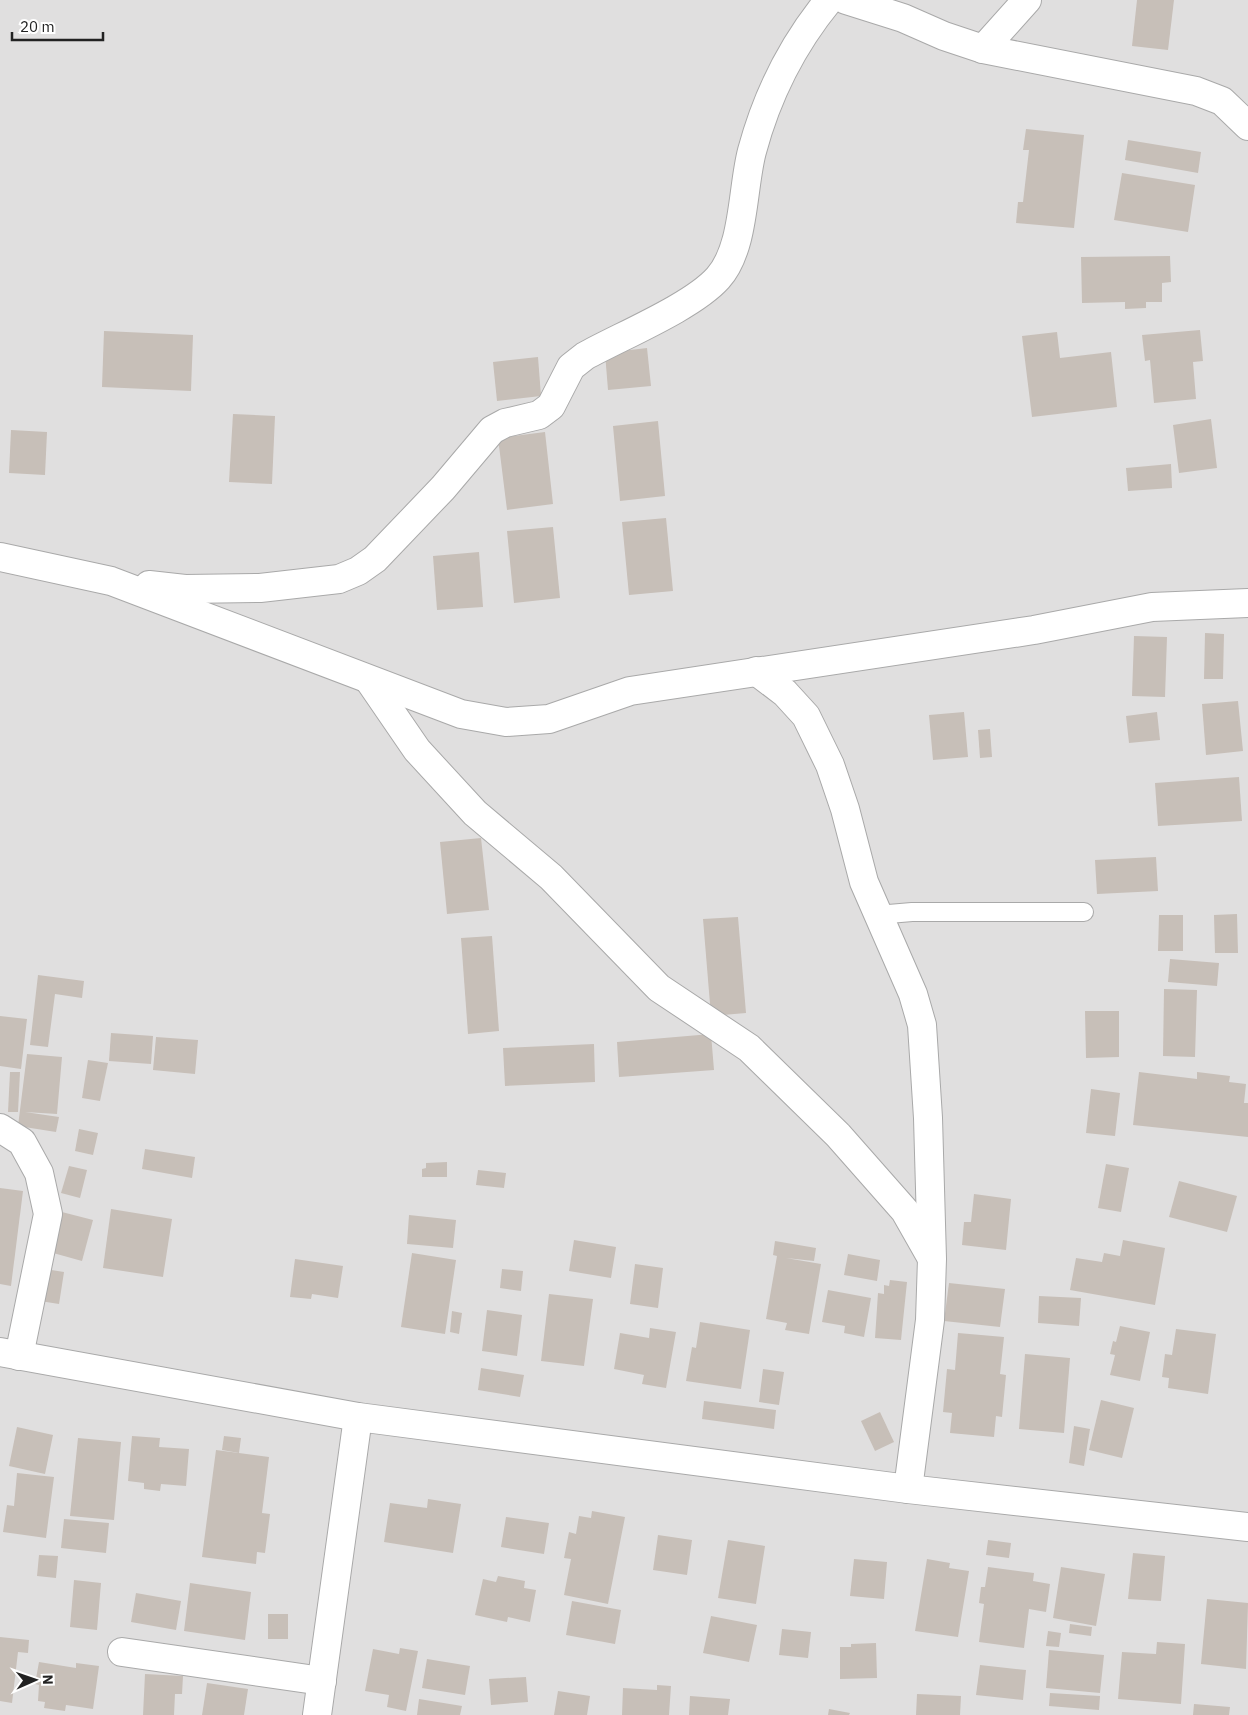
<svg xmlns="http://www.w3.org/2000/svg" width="1248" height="1715" font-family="'IBM Plex Sans',sans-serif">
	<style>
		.residential { fill: #e0dfdf }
		.building { fill: #c7bfb8 }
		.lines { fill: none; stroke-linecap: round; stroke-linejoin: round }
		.lane-casing { stroke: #a9a9a9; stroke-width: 20 }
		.street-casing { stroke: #a9a9a9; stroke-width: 30 }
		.lane { stroke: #fff; stroke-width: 18 }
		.street { stroke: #fff; stroke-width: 28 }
	</style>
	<rect width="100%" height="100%" fill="#f2efe9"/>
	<rect class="residential" x="0" y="0" width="1248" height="1715"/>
	<g class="building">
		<path d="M1137 0H1174L1168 50 1132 46Z"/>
		<path d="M1026 129 1084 135 1074 228 1016 223 1018 202H1023L1029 150H1023Z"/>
		<path d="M1128 140 1201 152 1198 173 1125 160Z"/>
		<path d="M1122 173 1195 185 1188 232 1114 220Z"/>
		<path d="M1170 256 1171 282 1162 283V302H1146V308L1125 309V302L1082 303 1081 257Z"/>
		<path d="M1200 330 1203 361 1193 362 1196 399 1154 403 1150 360 1145 361 1142 335Z"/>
		<path d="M104 331 193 335 191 391 102 387Z"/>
		<path d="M1057 332 1060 358 1111 352 1117 407 1032 417 1022 336Z"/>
		<path d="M647 348 651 386 608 390 605 353Z"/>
		<path d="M538 357 541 396 497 401 493 362Z"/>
		<path d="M233 414 275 416 272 484 229 482Z"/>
		<path d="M1211 419 1217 468 1179 473 1173 425Z"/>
		<path d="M658 421 665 496 620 501 613 426Z"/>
		<path d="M11 430 47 432 45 475 9 473Z"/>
		<path d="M545 432 553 504 507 510 498 438Z"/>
		<path d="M1171 464 1172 488 1128 491 1126 468Z"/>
		<path d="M666 518 673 591 629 595 622 522Z"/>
		<path d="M553 527 560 598 514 603 507 531Z"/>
		<path d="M479 552 483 607 437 610 433 556Z"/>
		<path d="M1205 633 1224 634 1223 679H1204Z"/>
		<path d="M1134 636 1167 637 1165 697 1132 696Z"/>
		<path d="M1238 701 1243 751 1206 755 1202 704Z"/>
		<path d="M964 712 968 757 933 760 929 715Z"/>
		<path d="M1157 712 1160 740 1129 743 1126 716Z"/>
		<path d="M990 729 992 757 980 758 978 730Z"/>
		<path d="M1239 777 1242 821 1158 826 1155 783Z"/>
		<path d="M481 838 489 910 447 914 440 842Z"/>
		<path d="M1156 857 1158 891 1097 894 1095 860Z"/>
		<path d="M1237 914 1238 953H1215L1214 915Z"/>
		<path d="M1159 915H1183V951H1158Z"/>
		<path d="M738 917 746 1013 711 1016 703 919Z"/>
		<path d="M492 936 499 1031 468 1034 461 938Z"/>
		<path d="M1170 959 1219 963 1217 986 1168 982Z"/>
		<path d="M38 975 84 981 82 998 55 994 48 1047 30 1045Z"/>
		<path d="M1164 989 1197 990 1195 1057 1163 1056Z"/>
		<path d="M1085 1011H1119V1057L1086 1058Z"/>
		<path d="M0 1016 27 1019 21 1069 0 1066Z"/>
		<path d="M111 1033 153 1036 151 1064 109 1061Z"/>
		<path d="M711 1034 714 1070 619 1077 617 1042Z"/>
		<path d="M156 1037 198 1040 195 1074 153 1070Z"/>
		<path d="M594 1044 595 1082 505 1086 503 1048Z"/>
		<path d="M27 1054 62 1057 57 1114 25 1112 59 1117 56 1132 18 1126Z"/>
		<path d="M88 1060 108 1063 100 1101 82 1098Z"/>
		<path d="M10 1072H20L18 1112H8Z"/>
		<path d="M1139 1072 1197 1079V1072L1230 1076 1229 1082 1246 1084 1244 1103H1248V1137L1133 1125Z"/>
		<path d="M1091 1089 1120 1093 1115 1136 1086 1133Z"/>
		<path d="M79 1129 98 1133 93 1155 75 1151Z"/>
		<path d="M145 1149 195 1157 192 1178 142 1169Z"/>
		<path d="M447 1162V1177H422V1169L426 1168V1163Z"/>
		<path d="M1106 1164 1129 1168 1121 1212 1098 1208Z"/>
		<path d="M69 1166 87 1170 80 1198 61 1193Z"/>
		<path d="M478 1170 506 1173 504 1188 476 1185Z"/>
		<path d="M1179 1181 1237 1196 1227 1232 1169 1217Z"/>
		<path d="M0 1188 23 1191 11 1286 0 1284Z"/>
		<path d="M974 1194 1011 1199 1006 1250 962 1245 964 1222H971Z"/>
		<path d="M111 1209 172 1219 163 1277 103 1268Z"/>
		<path d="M58 1211 93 1220 82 1261 46 1251Z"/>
		<path d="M409 1215 456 1220 453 1248 407 1244Z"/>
		<path d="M574 1240 616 1247 611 1278 569 1271Z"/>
		<path d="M1123 1240 1165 1248 1155 1305 1070 1290 1076 1258 1102 1262 1104 1253 1120 1256Z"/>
		<path d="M775 1241 816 1248 814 1261 786 1258 821 1264 809 1334 785 1330 787 1323 766 1319 777 1256 773 1255Z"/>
		<path d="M412 1253 456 1260 445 1334 401 1327Z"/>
		<path d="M848 1254 880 1260 877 1281 844 1275Z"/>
		<path d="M295 1259 343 1266 338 1298 312 1294 311 1299 290 1297Z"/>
		<path d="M635 1264 663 1268 658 1308 630 1304Z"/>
		<path d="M45 1269 64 1272 59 1304 40 1301Z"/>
		<path d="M502 1269 523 1271 521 1291 500 1288Z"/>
		<path d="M890 1280 907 1282 901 1340 875 1338 878 1293 884 1294V1285L889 1286Z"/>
		<path d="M949 1283 1005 1289 1000 1327 944 1321Z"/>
		<path d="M828 1290 871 1298 864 1337 844 1333 845 1326 822 1322Z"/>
		<path d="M549 1294 593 1299 584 1366 541 1361Z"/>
		<path d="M1039 1296 1081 1298 1079 1326 1038 1323Z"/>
		<path d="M487 1310 522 1315 517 1356 482 1351Z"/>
		<path d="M452 1311 462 1313 459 1334 450 1332Z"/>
		<path d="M700 1322 750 1330 741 1389 686 1381 692 1347 696 1348Z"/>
		<path d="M1120 1326 1150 1332 1140 1381 1110 1375 1115 1355 1110 1354 1113 1341 1116 1342Z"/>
		<path d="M650 1328 676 1332 666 1388 642 1384 644 1375 614 1369 620 1333 649 1338Z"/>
		<path d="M1176 1329 1216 1334 1208 1394 1168 1388 1169 1378 1162 1377 1165 1354 1172 1355Z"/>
		<path d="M958 1333 1004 1337 1000 1374 1006 1375 1002 1417 996 1416 994 1437 950 1433 952 1413 943 1412 947 1369 955 1370Z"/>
		<path d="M1025 1354 1070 1358 1064 1433 1019 1429Z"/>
		<path d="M481 1368 524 1375 520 1397 478 1390Z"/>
		<path d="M763 1369 784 1372 779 1405 759 1402Z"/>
		<path d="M1101 1400 1134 1408 1122 1458 1089 1450Z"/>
		<path d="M704 1401 776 1410 774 1429 702 1419Z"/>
		<path d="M880 1412 894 1442 875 1451 861 1421Z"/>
		<path d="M1074 1426 1090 1429 1084 1466 1069 1463Z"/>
		<path d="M17 1427 53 1435 45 1474 9 1466Z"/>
		<path d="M132 1436 160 1438 159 1447 189 1449 186 1486 161 1484 160 1491 144 1489V1483L128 1481Z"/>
		<path d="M224 1436 241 1438 239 1453 222 1450Z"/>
		<path d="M78 1438 121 1442 114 1520 70 1516Z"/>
		<path d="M216 1450 269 1457 262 1513 270 1514 265 1553 257 1552 256 1564 202 1557Z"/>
		<path d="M17 1473 54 1477 46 1538 3 1532 7 1505 14 1506Z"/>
		<path d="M428 1499 461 1504 453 1553 384 1542 390 1503 427 1508Z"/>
		<path d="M592 1511 625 1517 608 1604 564 1595 571 1559 564 1558 569 1532 576 1534 579 1516 591 1518Z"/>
		<path d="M506 1517 549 1523 544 1554 501 1547Z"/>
		<path d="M64 1519 109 1523 106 1553 61 1548Z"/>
		<path d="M658 1535 692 1540 687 1575 653 1570Z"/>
		<path d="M728 1540 765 1546 756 1604 718 1598Z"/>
		<path d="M988 1540 1011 1543 1009 1558 986 1555Z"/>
		<path d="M1133 1553 1165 1556 1161 1601 1128 1599Z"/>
		<path d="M39 1555 58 1556 56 1578 37 1576Z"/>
		<path d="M854 1559 887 1562 884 1599 850 1596Z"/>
		<path d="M927 1559 950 1563 949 1568 969 1571 958 1637 915 1631Z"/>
		<path d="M988 1567 1034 1573 1033 1581 1050 1584 1046 1612 1029 1609 1024 1648 979 1642 984 1604 979 1603 981 1587H985Z"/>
		<path d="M1061 1567 1105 1574 1096 1626 1053 1618Z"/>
		<path d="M498 1576 525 1581 524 1588 536 1590 530 1622 508 1617 507 1622 475 1615 483 1579 496 1582Z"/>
		<path d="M74 1580 101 1583 97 1630 70 1627Z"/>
		<path d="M190 1583 251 1592 245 1640 184 1631Z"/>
		<path d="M136 1593 181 1601 176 1630 131 1622Z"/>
		<path d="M1207 1599 1248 1603 1246 1669 1201 1664Z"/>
		<path d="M572 1601 621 1610 615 1644 566 1635Z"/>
		<rect x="268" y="1614" width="20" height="25"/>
		<path d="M711 1616 757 1625 749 1662 703 1653Z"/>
		<path d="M1070 1624 1092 1627 1091 1636 1069 1633Z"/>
		<path d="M782 1629 811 1632 808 1658 779 1655Z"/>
		<path d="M1048 1631 1061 1633 1059 1647 1046 1646Z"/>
		<path d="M0 1637 29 1640 28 1653 18 1652 12 1703 0 1701Z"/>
		<path d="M1157 1642 1185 1644 1181 1704 1118 1699 1122 1652 1156 1654Z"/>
		<path d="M876 1643 877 1678 840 1679V1647H851V1644Z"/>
		<path d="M400 1648 418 1651 406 1711 387 1707 389 1695 365 1691 373 1649 399 1654Z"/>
		<path d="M1049 1650 1104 1655 1100 1693 1046 1688Z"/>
		<path d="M427 1659 470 1666 465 1695 422 1688Z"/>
		<path d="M39 1662 76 1668V1663L99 1666 93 1709 66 1705 65 1711 44 1708 45 1702 38 1701 39 1685 35 1684Z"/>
		<path d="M980 1665 1026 1670 1023 1700 976 1695Z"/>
		<path d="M145 1674 183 1676 182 1694H175L174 1715H143Z"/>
		<path d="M526 1677 528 1702 491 1705 489 1679Z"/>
		<path d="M207 1683 248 1689 244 1715H202Z"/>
		<path d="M657 1685 671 1686 669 1715H622L623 1688 657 1690Z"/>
		<path d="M558 1691 590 1696 587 1715H554Z"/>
		<path d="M1050 1693 1100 1696 1099 1710 1049 1706Z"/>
		<path d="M917 1694 961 1696 960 1715H916Z"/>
		<path d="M690 1696 730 1699 728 1715H689Z"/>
		<path d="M419 1699 462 1706 460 1715H417Z"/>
		<path d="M1194 1704 1230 1707 1229 1715H1193Z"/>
		<path d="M829 1709 850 1713 849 1715H828Z"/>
	</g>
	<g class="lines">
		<defs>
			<path id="lane" d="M877 915 912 912H1084"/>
			<g id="street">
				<path d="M846 0 903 18 944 36 983 49 1196 91 1222 101 1248 126"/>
				<path d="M983 49 1027 0"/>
				<path d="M0 557 111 581 461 714 506 722 549 719 630 691 1034 630 1152 607 1248 603"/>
				<path d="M149 585 185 589 260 588 339 579 358 571 375 559 443 488 492 430 505 423 539 415 551 406 571 367 585 356C621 336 692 307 718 278 745 248 742 188 752 151 767 95 792 45 829 0"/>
				<path d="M756 671 785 693 806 716 830 765 845 809 864 882 913 994 922 1025 928 1118 932 1259 930 1320 908 1489"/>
				<path d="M369 680 417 750 475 813 551 877 659 988 749 1048 838 1135 905 1211 930 1255"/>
				<path d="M0 1128 22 1142 39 1173 48 1214 19 1356"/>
				<path d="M0 1352 358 1417 908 1489 1248 1527"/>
				<path d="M122 1652 322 1681"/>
				<path d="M317 1715 358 1417"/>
			</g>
		</defs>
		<use href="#lane" class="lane-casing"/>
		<use href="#street" class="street-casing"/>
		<use href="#lane" class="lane"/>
		<use href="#street" class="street"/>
	</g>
	<g transform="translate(35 1680) rotate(88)" stroke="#ffffff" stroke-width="4" paint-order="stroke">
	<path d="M0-4L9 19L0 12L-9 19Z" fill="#222222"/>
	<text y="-8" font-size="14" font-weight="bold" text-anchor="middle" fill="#222222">N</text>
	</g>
	<path d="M12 32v8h91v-8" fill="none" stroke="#222222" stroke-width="2.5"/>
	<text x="20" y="32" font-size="15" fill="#222222" stroke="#ffffff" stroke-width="4" paint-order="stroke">20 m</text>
</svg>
